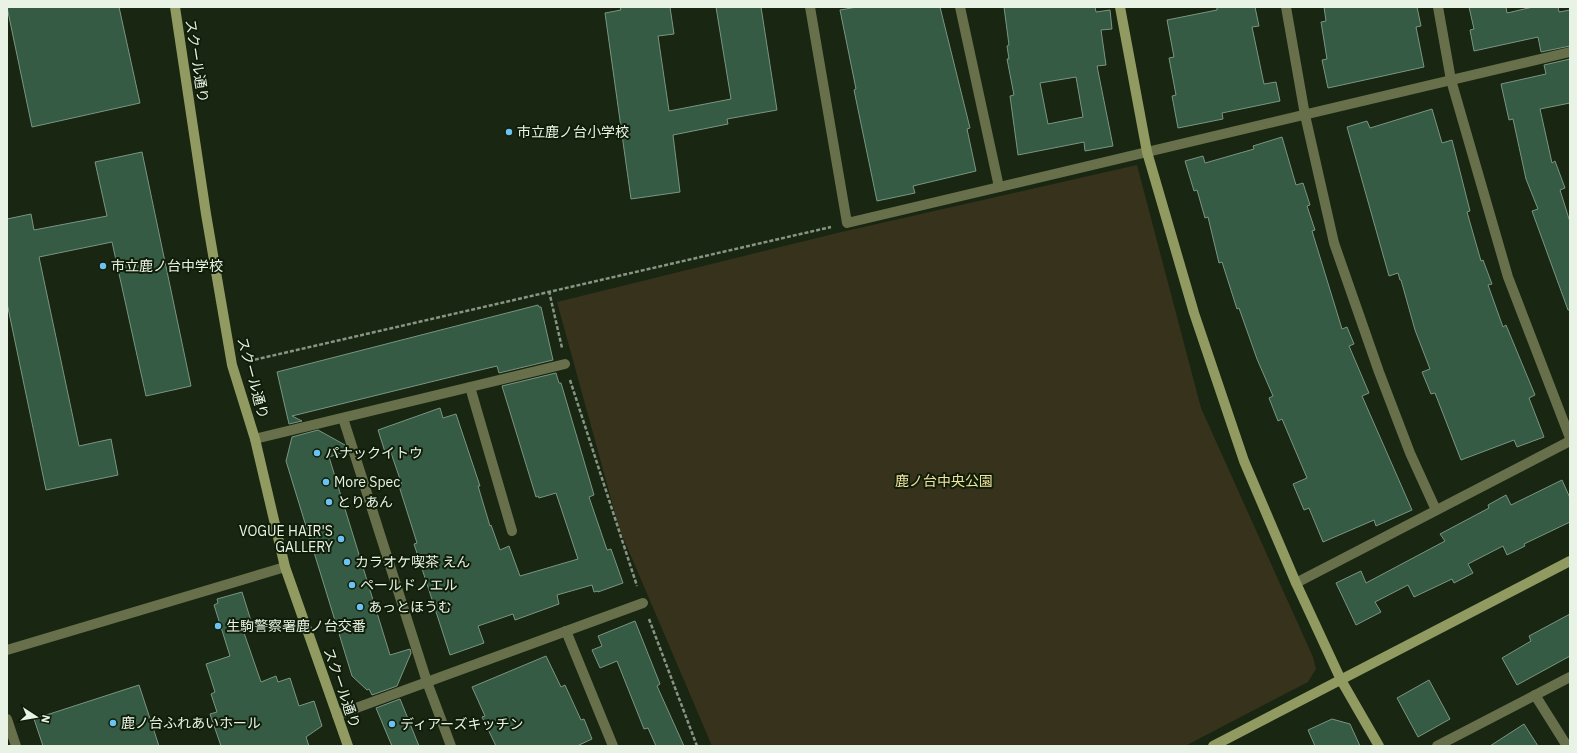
<svg xmlns="http://www.w3.org/2000/svg" width="1577" height="753" font-family="'IBM Plex Sans','Noto Sans JP',sans-serif">
	<style>
		.green { fill: #37321c }
		.building { fill: #355b44; stroke: #7a9583; fill-rule: evenodd }
		.lines { fill: none; stroke-linecap: round; stroke-linejoin: round }
		.path { stroke: #899584; stroke-width: 2.5; stroke-dasharray: 4 2; stroke-linecap: butt }
		.street { stroke: #686f4b; stroke-width: 10 }
		.secondary { stroke: #919b61; stroke-width: 10 }
		.poi-dot { fill: #6cc3f2; stroke: #0f1d09; stroke-width: 1.5 }
		.labels { text-anchor: middle; dominant-baseline: central; stroke-width: 4; stroke-linejoin: round; paint-order: stroke }
		.street-label { font-size: 14px; fill: #e9f3e5; stroke: #0f1d09 }
		.poi-label { font-size: 14px; fill: #e9f3e5; stroke: #0f1d09; text-anchor: start }
		.park-label { font-size: 14px; fill: #f1e29d; stroke: #0f1d09 }
	</style>
	<rect width="100%" height="100%" fill="#182612"/>
	<path class="green" d="M1137 165 1201 408 1313 657 1316 669 1308 682 1185 746H712L619 528 557 302 837 233Z"/>
	<g class="building">
		<path d="M7 7H119L140 103 32 127Z"/>
		<path d="M620 7H670L674 34 658 36 669 111 731 99 716 7H761L777 110 727 119 728 124 673 135 680 192 631 199 605 13 621 10Z"/>
		<path d="M857 7H940L970 128 967 129 976 171 913 186 915 193 877 201 854 90 856 89 840 10Z"/>
		<path d="M1004 7H1095L1096 12 1110 10 1112 29 1101 30 1106 65 1097 66 1113 146 1085 151 1084 142 1018 155 1010 96 1014 95 1007 59H1009L1007 46 1009 45ZM1076 77 1083 117 1048 124 1040 83Z"/>
		<path d="M1217 7H1255L1259 26 1252 27 1264 84 1276 82 1280 101 1222 113 1223 119 1178 128 1172 96 1176 95 1169 58 1174 57 1167 20 1217 10Z"/>
		<path d="M1324 7H1417L1421 26 1416 27 1424 67 1328 88 1322 60 1327 59 1321 22 1326 21Z"/>
		<path d="M1469 7H1506L1507 13 1533 7H1558L1559 12 1570 10V46L1541 52 1538 37 1474 51 1470 30 1474 29Z"/>
		<path d="M1570 59V103L1540 109 1552 163 1555 161 1565 188 1560 190 1570 222V310H1568L1532 211 1538 209 1526 179 1513 119 1509 120 1501 84 1546 74 1544 65Z"/>
		<path d="M1432 109 1442 143 1452 140 1470 211 1467 212 1481 261 1483 260 1492 284 1488 285 1503 327 1506 325 1535 395 1529 398 1544 437 1517 447 1514 440 1461 460 1435 393 1431 394 1422 372 1430 369 1415 330 1401 280H1400L1398 273 1389 276 1347 127 1367 121 1370 128Z"/>
		<path d="M1282 137 1296 185 1303 183 1310 205 1307 206 1315 230 1312 231 1342 329 1347 327 1354 344 1349 346 1369 393 1362 396 1412 510 1376 526 1374 520 1323 542 1309 508 1304 510 1293 484 1307 478 1282 419 1278 421 1269 398 1273 396 1257 359 1239 308 1237 309 1222 262 1219 263 1208 217 1205 218 1197 190 1194 191 1185 161 1203 156 1205 163 1254 149 1253 146Z"/>
		<path d="M142 152 191 386 146 396 112 242 39 257 79 446 111 439 118 475 46 490 7 303V219L31 214 34 230 107 216 95 162Z"/>
		<path d="M538 305 539 307H541L553 360 499 373 497 366 459 375 292 416 302 421 289 424 277 372Z"/>
		<path d="M556 373 559 383H561L594 495 589 497 607 550 611 549 623 583 598 592V591L594 592 592 585 557 595 559 604 515 620 513 614 478 626 484 643 450 655 414 544 417 543 399 486 402 485 390 450 385 452 378 430 440 408 443 418 456 414 480 486H478L490 526 491 525 500 550 509 546 520 576 578 559 556 493 539 498 538 496 536 497 502 386Z"/>
		<path d="M318 430 345 445 347 451 329 457 390 655 410 649 411 653 397 686 372 695 369 689 367 690 352 676 286 461 292 437Z"/>
		<path d="M1562 480 1570 498V522L1524 544 1525 546 1507 555 1503 546 1468 564 1473 573 1454 583 1452 579 1414 597 1408 585 1375 602 1381 612 1356 625 1336 583 1361 571 1366 583 1445 541 1440 534 1489 508 1488 505 1506 495 1511 505Z"/>
		<path d="M242 592 252 624 245 626 246 629 243 630 261 682 276 676 278 682 290 678 299 706 314 701 322 726 306 737 309 746H221L210 714 217 712 211 694 215 692 206 664 230 656 214 605 218 603 217 599Z"/>
		<path d="M1570 614V656L1517 685 1502 658 1531 641 1529 636Z"/>
		<path d="M635 621 660 684 657 686 684 746H656L648 728 644 729 617 661 600 668 592 650 602 646 598 636Z"/>
		<path d="M546 656 561 687 565 685 581 720 584 719 592 739 577 746H496L482 717 485 716 472 687Z"/>
		<path d="M1429 680 1450 719 1418 737 1397 698Z"/>
		<path d="M139 685 159 746H43L34 719Z"/>
		<path d="M400 699 419 746H392L376 708Z"/>
		<path d="M1332 719 1350 724 1360 746H1315L1308 730Z"/>
		<path d="M1524 724 1538 746H1490Z"/>
	</g>
	<g class="lines">
		<g class="path">
			<path d="M549 291 562 348"/>
			<path d="M249 361 831 227"/>
			<path d="M570 380 637 586"/>
			<path d="M649 619 697 746"/>
		</g>
		<g class="street">
			<path d="M810 7 847 223 1570 52"/>
			<path d="M960 7 999 187"/>
			<path d="M1286 7 1305 115 1334 243 1379 372 1410 453 1436 510"/>
			<path d="M1438 7 1451 80 1508 277 1570 438"/>
			<path d="M470 387 512 531"/>
			<path d="M343 418 427 682 451 746"/>
			<path d="M255 439 565 364"/>
			<path d="M1296 583 1570 441"/>
			<path d="M566 631 613 746"/>
			<path d="M7 650 285 567"/>
			<path d="M1535 695 1567 746"/>
			<path d="M337 715 643 603"/>
			<path d="M7 719 16 746"/>
			<path d="M1437 746 1570 677"/>
		</g>
		<g class="secondary">
			<path d="M175 7 206 214 232 365 255 439 285 567 348 746"/>
			<path d="M1120 7 1147 152 1194 313 1244 461 1296 583 1341 680 1379 746"/>
			<path d="M1213 746 1570 561"/>
		</g>
	</g>
	<g class="poi-dot">
		<circle cx="509" cy="132" r="4"/>
		<circle cx="103" cy="266" r="4"/>
		<circle cx="317" cy="453" r="4"/>
		<circle cx="326" cy="482" r="4"/>
		<circle cx="329" cy="502" r="4"/>
		<circle cx="341" cy="539" r="4"/>
		<circle cx="347" cy="562" r="4"/>
		<circle cx="352" cy="585" r="4"/>
		<circle cx="360" cy="607" r="4"/>
		<circle cx="218" cy="626" r="4"/>
		<circle cx="113" cy="723" r="4"/>
		<circle cx="392" cy="724" r="4"/>
	</g>
	<g class="labels">
		<g class="street-label">
			<text transform="translate(197 61) rotate(81)">スクール通り</text>
			<text transform="translate(253 378) rotate(75)">スクール通り</text>
			<text transform="translate(342 688) rotate(71)">スクール通り</text>
		</g>
		<g class="poi-label">
			<text x="517" y="132">市立鹿ノ台小学校</text>
			<text x="111" y="266">市立鹿ノ台中学校</text>
			<text x="325" y="453">パナックイトウ</text>
			<text x="334" y="482">More Spec</text>
			<text x="337" y="502">とりあん</text>
			<text x="333" y="531" text-anchor="end">VOGUE HAIR'S<tspan x="333" dy="16">GALLERY</tspan></text>
			<text x="355" y="562">カラオケ喫茶 えん</text>
			<text x="360" y="585">ペールドノエル</text>
			<text x="368" y="607">あっとほうむ</text>
			<text x="226" y="626">生駒警察署鹿ノ台交番</text>
			<text x="121" y="723">鹿ノ台ふれあいホール</text>
			<text x="400" y="724">ディアーズキッチン</text>
		</g>
		<g class="park-label">
			<text x="944" y="481">鹿ノ台中央公園</text>
		</g>
	</g>
	<rect width="1577" height="753" fill="none" stroke="#e9f3e5" stroke-width="16"/>
	<g transform="translate(36 717) rotate(102)" stroke="#0f1d09" stroke-width="3" paint-order="stroke">
	<path d="M0-3L7 15L0 10L-7 15Z" fill="#e9f3e5"/>
	<text y="-6" font-size="11" font-weight="bold" text-anchor="middle" fill="#e9f3e5">N</text>
	</g>
</svg>
